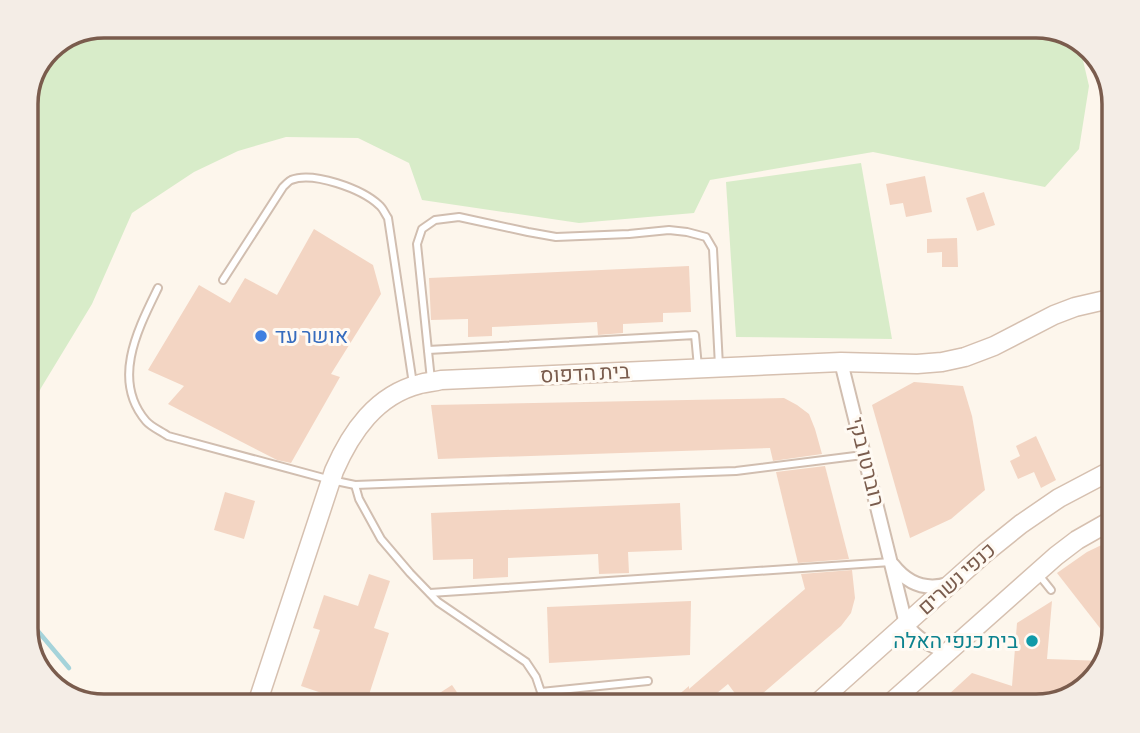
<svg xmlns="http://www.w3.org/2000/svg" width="1140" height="733" font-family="'Alegreya Sans',Heebo,sans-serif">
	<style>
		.green { fill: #d8ecc9 }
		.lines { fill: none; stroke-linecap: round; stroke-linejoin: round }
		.stream { stroke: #a5d3da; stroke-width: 4.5 }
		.building { fill: #f3d5c3 }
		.lane-casing { stroke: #d1beb0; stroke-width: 10 }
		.street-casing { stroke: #d1beb0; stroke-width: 16 }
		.secondary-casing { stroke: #d6c0b0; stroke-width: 21 }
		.lane { stroke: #fff; stroke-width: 6 }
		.street { stroke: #fff; stroke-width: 12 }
		.secondary { stroke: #fff; stroke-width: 18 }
		.shop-dot { fill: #3f7fe0; stroke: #fffaf3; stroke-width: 2.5 }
		.culture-dot { fill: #0f9aa8; stroke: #fffaf3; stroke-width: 2.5 }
		.labels { text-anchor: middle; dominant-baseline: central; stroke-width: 6; stroke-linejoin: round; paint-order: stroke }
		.shop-label { font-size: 21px; fill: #366cbe; stroke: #fffaf3; text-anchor: start }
		.street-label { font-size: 21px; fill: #7a5c4d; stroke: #fffaf3 }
		.culture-label { font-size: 21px; fill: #0d838f; stroke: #fffaf3; text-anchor: end }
		.rim { fill: none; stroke: #7a5c4d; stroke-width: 3.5 }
	</style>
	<rect width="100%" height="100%" fill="#fdf6ec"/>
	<g class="green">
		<path d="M104 26H1036L1078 39 1089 86 1079 149 1045 187 873 152 710 180 694 213 579 223 422 200 409 163 358 138 286 137 238 151 194 172 132 213 92 304 41 388 26 418V99L49 49Z"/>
		<path d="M861 163 892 339 736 337 726 182Z"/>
	</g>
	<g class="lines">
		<path class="stream" d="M26 617 69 668"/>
	</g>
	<g class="building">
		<path d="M925 176 932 212 906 217 903 203 890 205 886 184Z"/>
		<path d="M984 192 995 225 977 231 966 198Z"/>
		<path d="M314 229 373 265 381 294 331 374 340 377 291 463 277 460 168 404 184 386 148 370 199 285 230 303 245 278 277 295Z"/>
		<path d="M957 238 958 267H942V252L927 253V239Z"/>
		<path d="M689 266 691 312 663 313V322L623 324V333L598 335 597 322 492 327V336L468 337V319L431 320 429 278Z"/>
		<path d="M914 382 963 386 972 416 985 490 951 519 910 538 872 405Z"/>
		<path d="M784 398 797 405 809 414 815 429 822 454 773 461 770 448 438 459 431 405Z"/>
		<path d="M1036 436 1056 480 1041 488 1034 472 1018 479 1010 461 1020 456 1016 446Z"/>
		<path d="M825 466 849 559 798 563 776 472Z"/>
		<path d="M225 492 255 501 244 539 214 530Z"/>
		<path d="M680 503 682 550 628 552 629 573 599 574 598 554 508 558V577L473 579V559L433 560 431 513Z"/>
		<path d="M1114 539V629L1110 641 1057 573 1087 552Z"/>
		<path d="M852 570 855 598 851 613 841 626 747 707H745L728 684 700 707H664L689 686V689L805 589 801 574Z"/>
		<path d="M369 574 390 581 374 628 389 633 365 707H363L301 686 320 630 313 628 324 595 358 606Z"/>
		<path d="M691 601 690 655 549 663 547 607Z"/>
		<path d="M1052 601 1047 659 1104 661 1101 672 1074 697 1036 707H947L948 695 972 673 1012 686 1017 623Z"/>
		<path d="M452 685 467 707H418Z"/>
	</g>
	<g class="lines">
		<defs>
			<g id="lane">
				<path d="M223 280 283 187C284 186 290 180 291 180 313 171 362 189 379 205 383 208 385 214 388 218L413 384"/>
				<path d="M158 288C138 329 111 380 146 421 151 427 161 431 168 436L331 480 355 485 736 471 863 455"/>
				<path d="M428 350 695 335 698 367"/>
				<path d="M431 380 417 244 422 229 435 220 459 217 528 232 556 237 629 234 669 230 687 232 706 237 713 249 719 366"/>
				<path d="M355 485 359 499 381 539 410 573 438 602 526 662 536 677 541 692 648 681"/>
				<path d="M1039 575 1051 590"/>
				<path d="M430 593 891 562"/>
				<path d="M260 704 311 707"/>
			</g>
			<g id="street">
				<path d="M841 362 906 624C917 639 930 646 948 652"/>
				<path d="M893 565C907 583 925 591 948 584"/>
			</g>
			<g id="secondary">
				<path d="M256 707 334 471C351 432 376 395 420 384 427 382 434 382 441 380L841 362 917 364 942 362 965 357 994 346 1054 315 1075 307 1114 298"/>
				<path d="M813 707 985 553 1021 524 1059 498 1114 469"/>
				<path d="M886 707 1056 556 1077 540 1114 519"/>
			</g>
		</defs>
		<use href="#lane" class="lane-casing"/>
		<use href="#street" class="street-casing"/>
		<use href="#secondary" class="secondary-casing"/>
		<use href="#lane" class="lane"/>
		<use href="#street" class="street"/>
		<use href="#secondary" class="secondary"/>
	</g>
	<circle class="shop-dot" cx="261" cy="336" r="7"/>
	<circle class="culture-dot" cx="1032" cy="641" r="7"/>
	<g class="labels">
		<g class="shop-label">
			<text x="275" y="336">אושר עד</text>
		</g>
		<g class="street-label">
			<text transform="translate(585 374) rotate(-3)">בית הדפוס</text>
			<text transform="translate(866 462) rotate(76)">רוברטו בקי</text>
			<text transform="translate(957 579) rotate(-42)">כנפי נשרים</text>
		</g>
		<g class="culture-label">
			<text x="1018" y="641">בית כנפי האלה</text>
		</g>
	</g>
	<path d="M0 0H1140V733H0ZM104 38H1036A66 66 0 0 1 1102 104V628A66 66 0 0 1 1036 694H104A66 66 0 0 1 38 628V104A66 66 0 0 1 104 38Z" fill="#f4ede6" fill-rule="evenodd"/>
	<path class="rim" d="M104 38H1036A66 66 0 0 1 1102 104V628A66 66 0 0 1 1036 694H104A66 66 0 0 1 38 628V104A66 66 0 0 1 104 38Z"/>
</svg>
